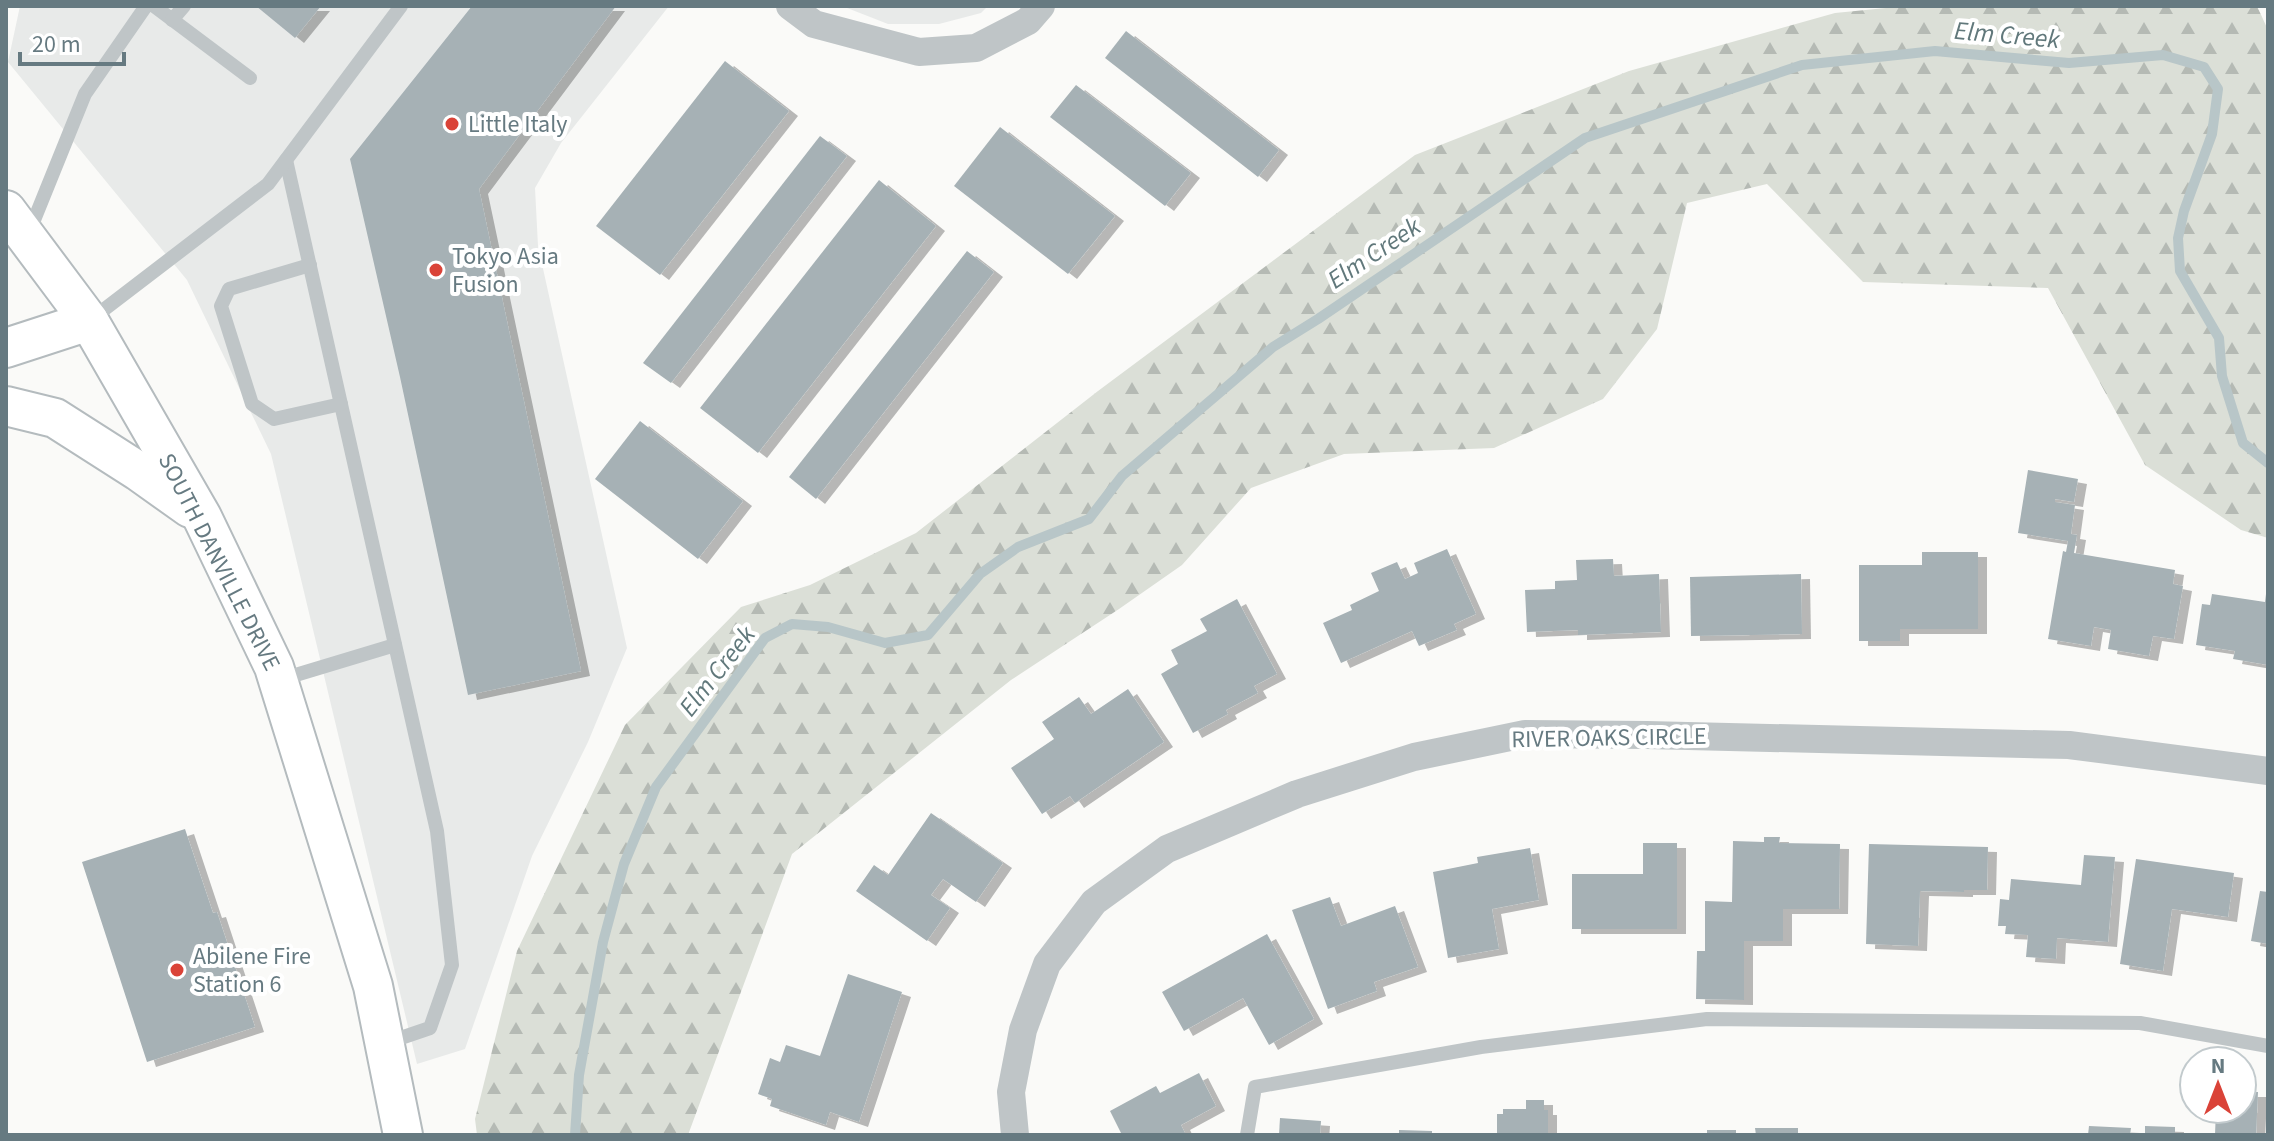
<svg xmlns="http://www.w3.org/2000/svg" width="2274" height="1141" font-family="'Source Sans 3',sans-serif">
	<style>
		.built { fill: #e8eae9 }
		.forest { fill: url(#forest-firs) }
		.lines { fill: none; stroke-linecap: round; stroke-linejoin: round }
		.stream { stroke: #b8c6c8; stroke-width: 10 }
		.building { fill: #a6b1b5; filter: url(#shadow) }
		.secondary-casing { stroke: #b4bbbe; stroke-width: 42 }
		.lane { stroke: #bfc5c7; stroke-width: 14 }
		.street { stroke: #bfc5c7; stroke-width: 28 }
		.secondary { stroke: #fff; stroke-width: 38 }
		.poi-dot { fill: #da4338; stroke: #fff; stroke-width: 3 }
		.labels { text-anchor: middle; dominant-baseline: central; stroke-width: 8; stroke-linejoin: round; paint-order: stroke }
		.poi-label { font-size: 24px; fill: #667a81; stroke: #fff; text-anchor: start }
		.street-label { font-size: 24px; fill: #667a81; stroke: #fff }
		.water-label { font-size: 26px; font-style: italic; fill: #61787b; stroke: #fff }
	</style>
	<defs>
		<pattern id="forest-firs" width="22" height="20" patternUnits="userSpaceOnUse" patternTransform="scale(2)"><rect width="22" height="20" fill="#dbdfd7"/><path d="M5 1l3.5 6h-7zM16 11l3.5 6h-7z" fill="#b5bab4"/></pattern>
		<filter id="shadow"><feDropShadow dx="9" dy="5" stdDeviation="0" flood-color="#0004"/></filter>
	</defs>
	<rect width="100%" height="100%" fill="#fafaf8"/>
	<g class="built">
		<path d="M20 6H669L561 143 535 188 538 246 627 648 588 742 532 856 465 1049 417 1064 271 454 187 280 8 62Z"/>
		<path d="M842 6H988L981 13 939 24H888Z"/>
	</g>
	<path class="forest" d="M1906 6H2257L2268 30V538L2241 530 2145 465 2048 288 1863 282 1767 184 1687 203 1657 329 1603 399 1494 448 1344 454 1251 488 1182 565 1119 609 1011 680 792 854 688 1135H477L475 1119 517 951 625 725 741 607 810 585 916 533 1098 391 1415 155 1629 71 1835 13Z"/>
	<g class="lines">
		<path class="stream" d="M575 1135 579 1075 603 942 624 864 656 787 765 638 792 624 828 627 885 643 928 635 980 574 1018 547 1089 519 1122 476 1273 347 1318 319 1585 138 1802 65 1935 51 2069 63 2163 55 2204 67 2218 89 2212 134 2184 211 2178 238 2180 271 2219 338 2222 376 2243 443 2268 463"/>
	</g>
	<g class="building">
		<path d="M256 6H321L295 38Z"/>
		<path d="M472 6H616L479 189 581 671 468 695 400 377 350 159Z"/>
		<path d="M1126 31 1279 150 1258 177 1105 58Z"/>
		<path d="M725 61 789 111 660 275 596 226Z"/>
		<path d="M1076 85 1191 173 1165 206 1050 117Z"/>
		<path d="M1000 127 1115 216 1068 274 954 186Z"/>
		<path d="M820 136 847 156 671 383 643 363Z"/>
		<path d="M879 180 936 226 758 453 700 408Z"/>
		<path d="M967 251 994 272 816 499 789 477Z"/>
		<path d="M640 421 743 501 698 559 595 479Z"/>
		<path d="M2028 470 2078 479 2074 502 2055 499V502L2075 505 2071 534 2077 535 2074 553 2175 570 2173 584 2183 586 2174 639 2153 636 2149 656 2108 649 2111 630 2094 627 2091 646 2048 639 2063 551 2066 552 2068 541 2018 533Z"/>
		<path d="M1447 549 1476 614 1454 624 1457 630 1419 646 1412 631 1341 663 1323 623 1352 610 1350 605 1379 591 1371 573 1397 562 1405 579 1418 573 1414 563Z"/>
		<path d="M1922 552H1978V629H1900V641H1859V565H1922Z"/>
		<path d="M1613 559 1614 576 1659 574 1661 632 1578 635V630L1527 632 1525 590 1555 589V581L1577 580 1576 560Z"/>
		<path d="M1801 574 1802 634 1691 636 1690 577Z"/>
		<path d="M2212 594 2265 602 2266 594H2268V665L2233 659 2235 651 2196 645 2202 604 2210 605Z"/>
		<path d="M1237 599 1277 674 1254 686 1258 693 1226 710 1228 714 1193 733 1161 674 1178 664 1171 650 1207 631 1200 619Z"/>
		<path d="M1128 689 1164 742 1075 803 1070 796 1042 814 1011 768 1054 739 1042 722 1079 697 1091 714Z"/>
		<path d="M931 813 1003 863 976 902 943 879 931 895 950 908 927 941 856 891 874 865 888 875Z"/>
		<path d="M185 829 213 913 217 912 255 1027 147 1062 82 862Z"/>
		<path d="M1764 837H1780L1779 843 1840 844 1839 909H1783V941H1744V1000L1696 999 1697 951H1705V901L1732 902 1733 841 1764 842Z"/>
		<path d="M1643 843H1677V929H1572V874H1643Z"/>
		<path d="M1869 844 1988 847 1987 890H1964V892L1920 891 1918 946 1866 944Z"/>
		<path d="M1530 848 1539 900 1492 909 1499 949 1448 958 1433 872 1478 863 1477 857Z"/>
		<path d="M2084 855 2115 857 2108 942 2057 938 2056 959 2026 957 2028 935 2005 934 2006 926H1998L2000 899 2009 900 2011 879 2081 885Z"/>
		<path d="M2136 859 2234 873 2228 917 2172 909 2163 971 2120 964Z"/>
		<path d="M2260 891 2268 892V944L2251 941Z"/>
		<path d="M1330 897 1341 926 1395 906 1418 967 1374 982 1377 991 1328 1009 1292 910Z"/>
		<path d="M1267 934 1314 1019 1269 1045 1243 998 1184 1031 1162 992Z"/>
		<path d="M848 974 902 992 859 1122 830 1112 826 1125 770 1106 772 1099 758 1094 770 1058 780 1062 786 1045 820 1056Z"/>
		<path d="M1199 1073 1216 1106 1181 1125 1186 1135H1122L1110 1111 1156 1086 1160 1093Z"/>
		<path d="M2242 1092H2258L2256 1135H2215L2216 1109H2242Z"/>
		<path d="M1526 1100H1544V1110H1548V1135H1497V1114H1503V1109H1526Z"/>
		<path d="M1280 1118 1321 1121 1320 1135H1279Z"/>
		<path d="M2089 1126 2131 1128 2130 1135H2088Z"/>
		<path d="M2145 1126 2175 1127V1135H2145Z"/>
		<path d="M1755 1128H1798V1135H1756Z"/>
		<path d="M1399 1130 1432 1131V1135H1399Z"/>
		<rect x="1707" y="1130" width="29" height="5"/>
	</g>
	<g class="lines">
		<defs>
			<g id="secondary">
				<path d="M6 210 89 321 202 517 274 667 373 986 403 1135"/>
				<path d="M6 348 89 321"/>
				<path d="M6 406 55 418 138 471 190 508"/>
			</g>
		</defs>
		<use href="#secondary" class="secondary-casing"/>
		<g class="lane">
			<path d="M154 6 250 78"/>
			<path d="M172 20 184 6"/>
			<path d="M286 160 437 831 452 965 430 1028 386 1043"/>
			<path d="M28 235 85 94 146 6"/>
			<path d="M310 265 229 289 221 306 252 404 274 419 341 404"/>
			<path d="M89 321 268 184 401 6"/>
			<path d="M279 680 395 645"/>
			<path d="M1247 1135 1255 1087 1481 1047 1707 1019 2140 1023 2268 1046"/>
		</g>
		<g class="street">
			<path d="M790 6 814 24 919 52 976 48 1028 21 1041 6"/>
			<path d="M1015 1135 1011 1092 1023 1030 1047 964 1094 902 1167 849 1297 794 1414 757 1525 734 1647 735 2069 745 2268 771"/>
		</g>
		<use href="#secondary" class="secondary"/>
	</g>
	<g class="poi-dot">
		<circle cx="452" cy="124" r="8"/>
		<circle cx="436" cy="270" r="8"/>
		<circle cx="177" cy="970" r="8"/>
	</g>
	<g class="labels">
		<g class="poi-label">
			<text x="468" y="124">Little Italy</text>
			<text x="452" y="256">Tokyo Asia<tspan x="452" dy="28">Fusion</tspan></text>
			<text x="193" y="956">Abilene Fire<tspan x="193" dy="28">Station 6</tspan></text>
		</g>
		<g class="street-label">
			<text transform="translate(219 562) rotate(63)">SOUTH DANVILLE DRIVE</text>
			<text transform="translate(1609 738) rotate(-1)">RIVER OAKS CIRCLE</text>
		</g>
		<g class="water-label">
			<text transform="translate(2007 35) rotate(5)">Elm Creek</text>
			<text transform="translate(1374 253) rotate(-34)">Elm Creek</text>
			<text transform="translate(717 671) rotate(-52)">Elm Creek</text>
		</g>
	</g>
	<rect width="2274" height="1141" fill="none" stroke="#667a81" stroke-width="16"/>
	<g transform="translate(2218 1085)"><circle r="38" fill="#ffffff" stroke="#c2cacd" stroke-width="2"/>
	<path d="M0-6L14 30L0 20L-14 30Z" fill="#da4338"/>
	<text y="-12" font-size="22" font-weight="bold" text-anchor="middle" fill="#667a81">N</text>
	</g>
	<path d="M20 52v12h104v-12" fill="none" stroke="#667a81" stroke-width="4"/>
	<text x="32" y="52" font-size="24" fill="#667a81" stroke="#ffffff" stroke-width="6" paint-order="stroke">20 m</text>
</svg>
